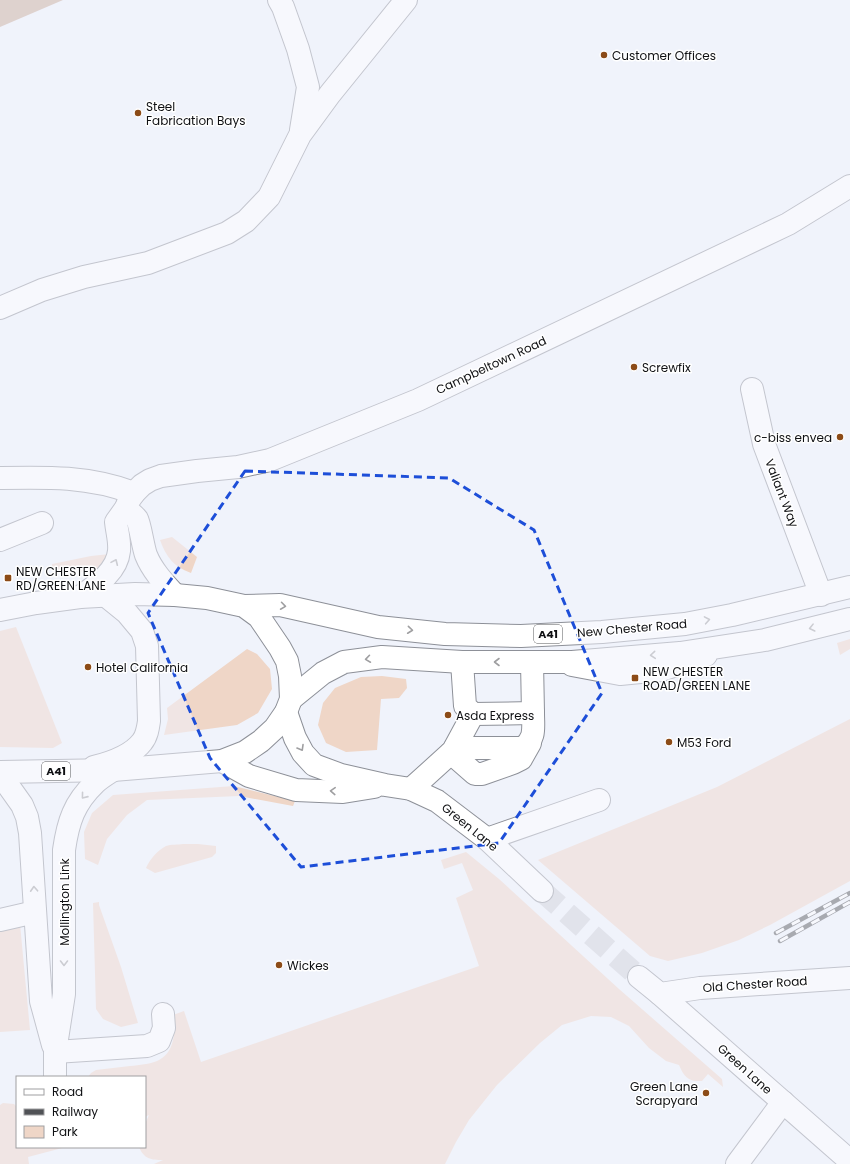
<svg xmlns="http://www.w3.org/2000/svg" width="850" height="1164" font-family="Poppins,sans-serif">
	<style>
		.green { fill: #efd6c7 }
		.water { fill: #c8aa98 }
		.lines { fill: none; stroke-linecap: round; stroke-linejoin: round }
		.major-tunnel { stroke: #ced1d8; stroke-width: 22; stroke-dasharray: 22 11; stroke-linecap: butt }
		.minor-casing { stroke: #8d9098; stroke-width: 24 }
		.major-casing { stroke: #8d9098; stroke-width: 24 }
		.highway-casing { stroke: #8d9098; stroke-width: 24 }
		.minor { stroke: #fff; stroke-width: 22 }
		.major { stroke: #fff; stroke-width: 22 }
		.highway { stroke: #fff; stroke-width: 22 }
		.rail-casing { stroke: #505256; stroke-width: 4.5 }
		.rail { stroke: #fff; stroke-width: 3; stroke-dasharray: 9; stroke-linecap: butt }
		.oneway { stroke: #9f9fa1 }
		.marked { fill: none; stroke: #1d4ed8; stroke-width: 3; stroke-dasharray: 8 5; stroke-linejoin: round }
		.poi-dot { fill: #8c4b17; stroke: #fff; stroke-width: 1.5 }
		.labels { text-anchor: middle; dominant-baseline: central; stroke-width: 3; stroke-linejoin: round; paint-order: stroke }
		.shield { fill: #fff; stroke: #57585a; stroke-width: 1 }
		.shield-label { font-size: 11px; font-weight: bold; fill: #0f1013 }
		.poi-label { font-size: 12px; fill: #0f1013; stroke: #fff; text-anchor: start }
		.street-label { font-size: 12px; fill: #0f1013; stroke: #fff }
	</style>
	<rect width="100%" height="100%" fill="#f0f3fb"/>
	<g class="green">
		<path d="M172 537 197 557 191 573C174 567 166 557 160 540Z"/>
		<path d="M110 554 106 561 94 572 85 573 76 570H52V564L91 556Z"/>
		<path d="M16 627 62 743 53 748 0 747V631Z"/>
		<path d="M850 639V649L840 655 837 643Z"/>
		<path d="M247 649 257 654 270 669 272 689 258 713 237 725 164 735 168 719 167 708Z"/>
		<path d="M382 676 406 679 407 688 399 698 381 699 377 750 346 752 326 743 318 725 323 703 335 688 361 677Z"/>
		<path d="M850 719V881L770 925 739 940 702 953 668 961 650 956 538 860 717 787Z"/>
		<path d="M234 786 295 801 293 806 239 796 147 800 127 815 107 839 98 865 85 859 84 832 92 813 113 795Z"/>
		<path d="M183 844H198L216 846V853L212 857 155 873 146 868C150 859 157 851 166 846 171 844 178 845 183 844Z"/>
		<path d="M466 852 499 879 619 989 722 1079 723 1087 708 1074 702 1081C689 1082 684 1077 679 1065L666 1061 649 1048 629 1026 611 1017 591 1016 562 1025 540 1043 497 1085 469 1120 456 1142 445 1164H154L163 1160C151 1160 144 1159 139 1147H145V1124L149 1115 145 1117V1077H88L91 1073 96 1070C107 1069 119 1067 130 1066 150 1064 168 1063 173 1040 175 1032 173 1023 173 1015L184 1011 201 1062 479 966 456 898 473 890 462 863 444 869 441 860Z"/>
		<path d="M99 902V905L121 967 138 1023 121 1027 103 1019 96 1009 93 903Z"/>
		<path d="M20 924 30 1030 0 1032V927Z"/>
		<path d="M3 1103 14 1104 17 1107V1147H66L28 1157 29 1164H0V1105Z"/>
	</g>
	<path class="water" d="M0 0H63L0 27Z"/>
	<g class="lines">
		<path class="major-tunnel" d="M542 891 639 977"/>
		<defs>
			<g id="minor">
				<path d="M279 0 283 7 298 49 308 87 301 130"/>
				<path d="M0 308 42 290 84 277 148 263 227 233 246 221 269 197 300 135 330 94 406 0"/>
				<path d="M752 389 764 444 821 595"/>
				<path d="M0 478C47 477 89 476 134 493"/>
				<path d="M126 508C129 512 134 515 137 519 140 524 143 547 146 555 152 570 163 582 175 595"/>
				<path d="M0 540 42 523"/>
				<path d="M80 597C95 586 117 572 119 551 120 541 117 532 116 522L126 508 129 500 134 493 142 485 150 480 161 476 197 471 238 467 270 460 418 400 788 224 850 186"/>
				<path d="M462 662 465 706 473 714 533 713 532 662"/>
				<path d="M572 665 620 674 661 670 706 655"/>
				<path d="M455 748H523C536 738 533 728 533 713"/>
				<path d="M451 753 475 774H482L513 763 521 759 530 743"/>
				<path d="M94 767C110 763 132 755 142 742 147 736 148 728 149 721L147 646 142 631 127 613 106 596"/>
				<path d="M0 774 22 805 27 817 30 833 41 1001 53 1045"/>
				<path d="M411 789 453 751 473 714"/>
				<path d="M487 839 599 800"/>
				<path d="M0 920 35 912"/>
				<path d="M660 994 850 1161"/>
				<path d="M55 1052 147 1046 159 1041 164 1028 163 1014"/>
				<path d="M55 1077V1052L64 994V850C68 822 74 803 95 783 100 778 107 774 113 770"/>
				<path d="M737 1164 783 1102"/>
			</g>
			<g id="major">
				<path d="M286 712 295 738 303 753 314 765 341 775 385 785 411 789 437 801 487 839 542 891"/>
				<path d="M222 761 249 776 296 790 343 792 374 787"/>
				<path d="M639 977 660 994 700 988 850 978"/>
			</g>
			<g id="highway">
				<path d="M244 606 280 605 378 627 445 634 521 636 602 632 685 624 732 615 850 587"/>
				<path d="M0 610 36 603 80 597 135 594 175 595 207 598 244 606 259 617 280 648 287 661 290 676 291 699 286 712 275 728 261 741 245 752 222 761 113 770 0 772"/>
				<path d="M291 699 323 673 344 662 382 657 462 662H572L680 653 765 640 850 619"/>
			</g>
		</defs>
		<use href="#minor" class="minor-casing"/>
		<use href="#major" class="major-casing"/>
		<use href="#highway" class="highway-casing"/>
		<use href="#minor" class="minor"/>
		<use href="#major" class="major"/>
		<use href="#highway" class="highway"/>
		<defs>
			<g id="rail">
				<path d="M776 933 850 893"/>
				<path d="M780 941 850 902"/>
			</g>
		</defs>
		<use href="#rail" class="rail-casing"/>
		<use href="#rail" class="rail"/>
	</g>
	<defs><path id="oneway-chevron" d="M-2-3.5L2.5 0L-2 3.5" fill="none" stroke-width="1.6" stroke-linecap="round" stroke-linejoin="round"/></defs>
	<g class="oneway">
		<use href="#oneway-chevron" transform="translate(115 562) rotate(-66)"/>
		<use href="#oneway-chevron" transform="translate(283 606) rotate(8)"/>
		<use href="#oneway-chevron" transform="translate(707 620) rotate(-10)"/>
		<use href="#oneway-chevron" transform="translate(812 628) rotate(166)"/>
		<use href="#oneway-chevron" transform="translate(410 630) rotate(6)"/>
		<use href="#oneway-chevron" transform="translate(653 655) rotate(175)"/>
		<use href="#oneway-chevron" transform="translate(368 659) rotate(172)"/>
		<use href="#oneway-chevron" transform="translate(497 662) rotate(180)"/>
		<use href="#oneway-chevron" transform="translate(301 748) rotate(60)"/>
		<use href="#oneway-chevron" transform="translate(333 791) rotate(-177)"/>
		<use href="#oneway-chevron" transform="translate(84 796) rotate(129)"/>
		<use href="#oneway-chevron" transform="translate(34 889) rotate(-93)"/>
		<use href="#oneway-chevron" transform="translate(64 963) rotate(90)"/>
	</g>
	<path d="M0 0H850V1164H0ZM245 471 449 478 534 530 602 693 499 843 301 867 210 758 148 613Z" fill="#f0f3fb" fill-opacity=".55" fill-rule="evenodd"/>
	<path class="marked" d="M245 471 449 478 534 530 602 693 499 843 301 867 210 758 148 613Z"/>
	<g class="poi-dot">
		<circle cx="604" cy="55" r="4"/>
		<circle cx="138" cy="113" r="4"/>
		<circle cx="634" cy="367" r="4"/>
		<circle cx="840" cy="437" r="4"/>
		<rect x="4" y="574" width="8" height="8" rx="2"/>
		<circle cx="88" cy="667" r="4"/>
		<rect x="631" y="674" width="8" height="8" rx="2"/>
		<circle cx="448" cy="715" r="4"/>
		<circle cx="669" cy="742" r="4"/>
		<circle cx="279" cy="965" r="4"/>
		<circle cx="706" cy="1093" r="4"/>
	</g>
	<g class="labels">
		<g class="shield">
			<rect x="534" y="625" width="28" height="18" rx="3"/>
			<rect x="42" y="762" width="28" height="18" rx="3"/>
		</g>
		<g class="shield-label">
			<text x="548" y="634">A41</text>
			<text x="56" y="771">A41</text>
		</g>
		<g class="poi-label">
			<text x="612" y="55">Customer Offices</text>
			<text x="146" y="106">Steel<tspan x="146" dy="14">Fabrication Bays</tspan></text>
			<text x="642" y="367">Screwfix</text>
			<text x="832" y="437" text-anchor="end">c-biss envea</text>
			<text x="16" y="571">NEW CHESTER<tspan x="16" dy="14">RD/GREEN LANE</tspan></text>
			<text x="96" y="667">Hotel California</text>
			<text x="643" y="671">NEW CHESTER<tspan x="643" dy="14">ROAD/GREEN LANE</tspan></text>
			<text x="456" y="715">Asda Express</text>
			<text x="677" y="742">M53 Ford</text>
			<text x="287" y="965">Wickes</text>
			<text x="698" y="1086" text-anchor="end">Green Lane<tspan x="698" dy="14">Scrapyard</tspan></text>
		</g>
		<g class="street-label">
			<text transform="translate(491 365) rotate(-25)">Campbeltown Road</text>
			<text transform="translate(782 493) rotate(69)">Valiant Way</text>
			<text transform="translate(632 628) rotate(-5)">New Chester Road</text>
			<text transform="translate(470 827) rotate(39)">Green Lane</text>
			<text transform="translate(64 902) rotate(-90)">Mollington Link</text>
			<text transform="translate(755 984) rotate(-4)">Old Chester Road</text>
			<text transform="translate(745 1069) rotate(42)">Green Lane</text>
		</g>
	</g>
	<rect x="16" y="1076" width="130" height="72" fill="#ffffff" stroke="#9f9fa1"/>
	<rect x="24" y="1089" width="20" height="6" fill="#ffffff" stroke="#9f9fa1"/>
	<text x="52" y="1096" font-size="12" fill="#0f1013">Road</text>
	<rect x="24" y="1109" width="20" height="6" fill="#505256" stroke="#9f9fa1"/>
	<text x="52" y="1116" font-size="12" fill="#0f1013">Railway</text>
	<rect x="24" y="1126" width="20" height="12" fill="#efd6c7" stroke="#9f9fa1"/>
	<text x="52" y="1136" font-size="12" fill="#0f1013">Park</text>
</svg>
